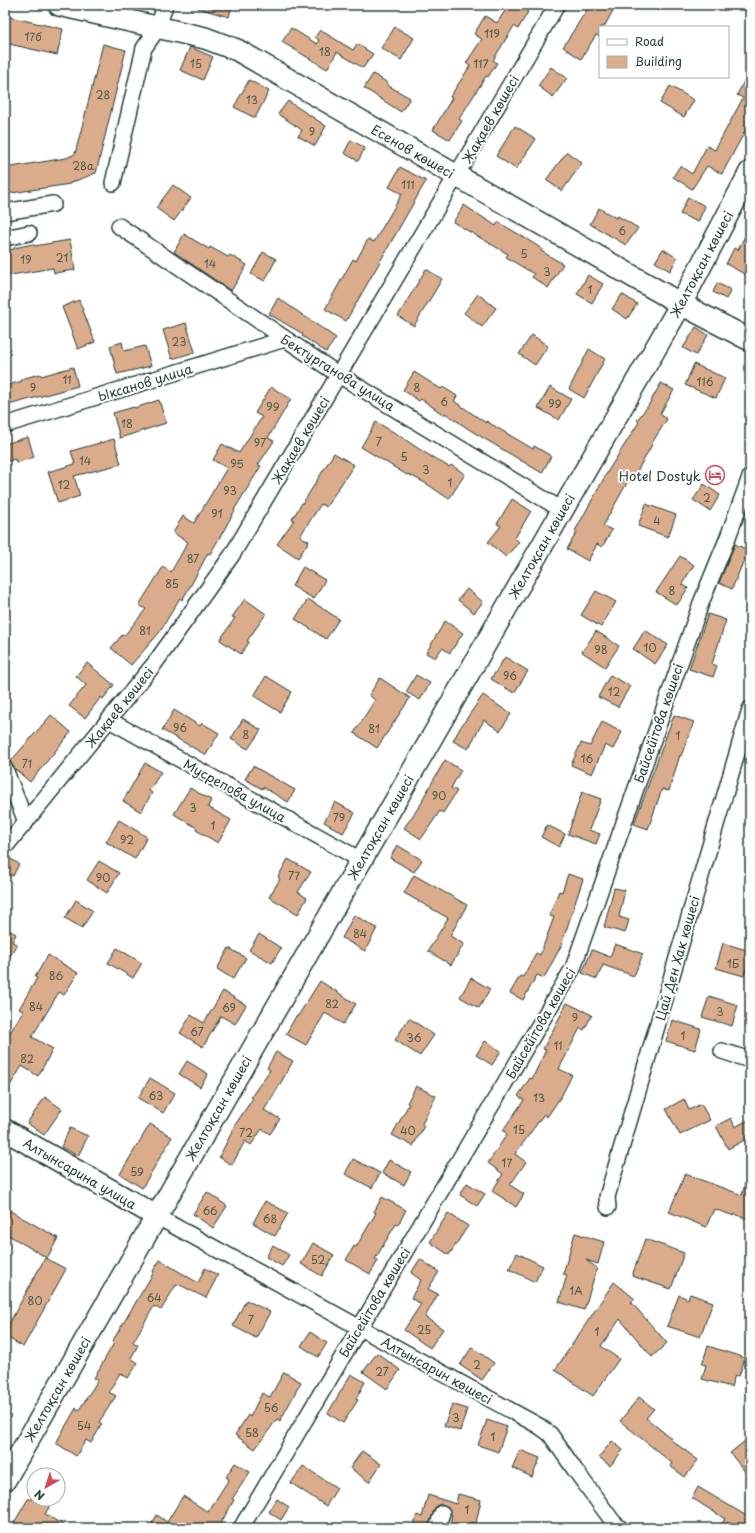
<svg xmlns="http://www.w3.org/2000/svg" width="755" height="1533" font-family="'Playpen Sans',sans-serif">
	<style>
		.building { fill: #daac8b; stroke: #1f3d34 }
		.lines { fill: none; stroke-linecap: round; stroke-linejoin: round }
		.street-casing { stroke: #1f3d34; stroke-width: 18 }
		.secondary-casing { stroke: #1f3d34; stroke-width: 24 }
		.street { stroke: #fff; stroke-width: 15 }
		.secondary { stroke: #fff; stroke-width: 21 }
		.labels { text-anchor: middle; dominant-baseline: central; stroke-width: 4; stroke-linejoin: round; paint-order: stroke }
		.number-label { font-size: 11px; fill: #4e594a }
		.street-label { font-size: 13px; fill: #1f3d34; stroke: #fff }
		.poi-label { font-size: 13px; fill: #1f3d34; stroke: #fff; text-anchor: end }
	</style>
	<rect width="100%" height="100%" fill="#fff"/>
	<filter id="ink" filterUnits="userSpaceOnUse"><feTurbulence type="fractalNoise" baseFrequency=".025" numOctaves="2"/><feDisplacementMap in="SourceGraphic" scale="8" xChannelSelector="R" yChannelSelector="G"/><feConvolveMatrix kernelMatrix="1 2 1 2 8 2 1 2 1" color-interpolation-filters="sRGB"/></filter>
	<g filter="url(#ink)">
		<g class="building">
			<path d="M199 5H232L229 17 198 8Z"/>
			<path d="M509 5H517L528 12 518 29 514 26 493 60 497 63 488 77 486 76 459 119 462 121 450 140 433 130 452 98 450 97 470 66 466 63 482 39 474 34 485 16 497 23Z"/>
			<path d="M590 5H616L604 27H600V37L596 35 581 59 563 47Z"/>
			<path d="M5 16 63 29 57 55 5 43Z"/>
			<path d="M395 27 414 38 401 60 381 48Z"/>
			<path d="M291 28 317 44 319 40 315 37 320 30 353 50 357 44 373 54 363 68 337 52 327 69 282 42Z"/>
			<path d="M103 44 126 50 96 173 70 183V184L5 194V168L66 158 75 154Z"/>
			<path d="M190 47 213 57 203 80 180 70Z"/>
			<path d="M551 67 567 78 553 97 538 86Z"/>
			<path d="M750 69V122L722 174 707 166 692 189 673 177 680 166 692 174 707 146 715 150 743 98 737 95Z"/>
			<path d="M373 74 388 83 387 85 410 98 401 112 364 88Z"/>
			<path d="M249 80 269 91 255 118 234 107Z"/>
			<path d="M670 86 694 100 684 117 660 103Z"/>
			<path d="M288 101 326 126 315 146 298 136 302 130 278 114Z"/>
			<path d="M515 126 536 139 516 169 496 156Z"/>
			<path d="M351 140 365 148 358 161 344 153Z"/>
			<path d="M567 152 582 163 562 191 546 180Z"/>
			<path d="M400 167 426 181 346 321 325 309 353 259 356 261 368 239 374 242 402 194 389 187Z"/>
			<path d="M173 185 191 198 174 221 156 208Z"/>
			<path d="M688 197 705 206 698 222 680 214Z"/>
			<path d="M464 205 496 226 498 222 520 235 542 249 541 251 563 264 548 288 532 277 534 274 506 257 508 254 453 222Z"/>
			<path d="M599 208 616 218 618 216 638 228 626 245 590 224Z"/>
			<path d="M750 226V277L726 264 734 248 738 250Z"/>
			<path d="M184 234 209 249 210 247 228 257 230 255 247 265 231 291 174 252Z"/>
			<path d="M70 240 75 270 54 273 53 268 5 276V251L14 249V248L33 244 34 246Z"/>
			<path d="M663 249 677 258 670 271 655 262Z"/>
			<path d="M263 252 276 259 265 281 251 274Z"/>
			<path d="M426 269 442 279 414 326 398 316Z"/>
			<path d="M588 275 603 284 592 303 577 294Z"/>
			<path d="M717 283 731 290 726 299 713 292Z"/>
			<path d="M478 294 496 308 482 327 464 313Z"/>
			<path d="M622 294 637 304 627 319 612 309Z"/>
			<path d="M278 298 336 338 326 352 302 336 303 334 269 314Z"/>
			<path d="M79 300 95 342 78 349 62 307Z"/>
			<path d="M186 323 195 352 172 359 163 330Z"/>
			<path d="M696 327 708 335 696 355 683 348Z"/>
			<path d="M532 335 548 346 535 365 519 354Z"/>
			<path d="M122 342 124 351 145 346 151 366 117 374 110 346Z"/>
			<path d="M589 349 605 359 584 398 569 389Z"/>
			<path d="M694 364 725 378 716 398 685 385Z"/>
			<path d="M73 367 78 386 5 406V386L22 381 21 379 40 374 41 376Z"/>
			<path d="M414 372 441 389 443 387 457 396 454 401 486 423V421L533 449 534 446 551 456 542 473 470 430 445 413 444 415 421 399 419 401 403 390Z"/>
			<path d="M661 383 674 390 660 414 667 419 652 443H653L631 482 628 481 603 526 612 530 602 547 597 544 588 561 567 549 577 532 575 531 608 471 639 422 637 420 648 406Z"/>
			<path d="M271 387 291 399 268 438 274 441 258 465 261 466 234 510H235L224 530 210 554 208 553 191 585 182 600 180 598 159 633 131 665 111 648 122 635 124 636 146 609 139 605 163 567 171 572 188 542 173 533 183 516 194 523 227 468 213 460 222 444 239 453 262 417 255 413Z"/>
			<path d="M550 387 571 399 559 420 538 408Z"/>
			<path d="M159 400 166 423 120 438 113 413 134 407 135 408Z"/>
			<path d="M376 422 397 434 422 451 449 467 451 465 465 474 449 499 427 484 408 474 407 475 361 447Z"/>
			<path d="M28 437 34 457 16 463 15 459 5 462V444Z"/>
			<path d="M114 439 121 464 74 476 80 496 58 503 48 472 75 464 71 451Z"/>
			<path d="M334 453 354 465 326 507 321 504 300 536 309 541 298 558 277 544 294 520 292 519 302 503H303Z"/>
			<path d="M704 484 720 495 710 511 693 500Z"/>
			<path d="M512 499 531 511 515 538 519 542 506 557 488 542 501 526 497 524Z"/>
			<path d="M646 504 676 515 668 537 638 526Z"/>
			<path d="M735 544 748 550 732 589 719 583Z"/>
			<path d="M680 556 694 565 682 584 688 588 677 605 656 592Z"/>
			<path d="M303 567 325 580 314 599 292 586Z"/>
			<path d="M467 589 483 602 474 613 458 600Z"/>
			<path d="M596 591 616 602 601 627 581 615Z"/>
			<path d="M245 599 266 614 247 641 249 642 241 654 220 640 235 618 232 617Z"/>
			<path d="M308 599 339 619 326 639 295 619Z"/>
			<path d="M708 614 726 620 712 664 717 666 713 677 689 669Z"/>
			<path d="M445 621 463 633 450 653 442 648 435 658 426 653Z"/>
			<path d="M645 630 668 645 655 664 633 649Z"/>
			<path d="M596 631 619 646 605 667 582 652Z"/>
			<path d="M505 657 528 671 514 693 491 679Z"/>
			<path d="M87 663 114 685 103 699 101 697 85 718 69 706 86 685 76 676Z"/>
			<path d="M416 675 430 683 420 700 406 692Z"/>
			<path d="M610 675 630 686 618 707 598 697Z"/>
			<path d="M266 676 292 692 280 712 254 696Z"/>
			<path d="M380 678 410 698 377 748 354 733 375 700 369 695Z"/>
			<path d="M483 695 511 714 500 731 484 720 468 749 453 741 460 728Z"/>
			<path d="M174 710 200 726 202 723 219 733 206 755 162 730Z"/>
			<path d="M51 715 71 732 30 782 15 769 10 762Z"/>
			<path d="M674 715 694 722 681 756 680 755 669 791 662 789 648 829 634 824Z"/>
			<path d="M243 719 261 730 248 749 231 739Z"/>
			<path d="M602 722 622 732 613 749 605 745 592 774 571 765 581 743 590 746Z"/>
			<path d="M445 760 461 770 451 788 457 791 443 813 440 811 421 839 404 828 423 801 422 800Z"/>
			<path d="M145 763 161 772 149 791 152 793 141 812 123 801Z"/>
			<path d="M253 766 295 790 288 802 263 787 262 789 245 779Z"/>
			<path d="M190 788 211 800 208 807 231 820 218 843 196 830 197 828 174 814Z"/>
			<path d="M582 792 601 799 589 830 600 834 596 844 568 834Z"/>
			<path d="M335 802 355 813 343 833 324 822Z"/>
			<path d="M119 820 147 837 135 859 106 842Z"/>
			<path d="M547 825 565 834 559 847 541 837Z"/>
			<path d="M397 845 422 860 414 872 390 858Z"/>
			<path d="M11 859 19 864 13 876 5 872Z"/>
			<path d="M288 859 311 872 298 892 307 898 298 914 269 897 280 879 278 877Z"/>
			<path d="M99 861 119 873 107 893 87 880Z"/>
			<path d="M568 874 583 879 561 946 544 978 537 975 523 1000 510 993 520 976 523 977 536 953 540 955 554 917 549 916 559 891 562 892Z"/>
			<path d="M414 875 467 905 450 936 464 944 451 965 428 951 448 918 404 893Z"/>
			<path d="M614 888 625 890 619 917 629 920 625 933 604 927Z"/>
			<path d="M76 900 93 911 82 928 65 918Z"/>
			<path d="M354 915 377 928 365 951 342 938Z"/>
			<path d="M5 928 16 934 12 942 17 944 5 965Z"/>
			<path d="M259 934 281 948 272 963 249 950Z"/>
			<path d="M723 943 750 951V957L744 976 716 968Z"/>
			<path d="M615 944 643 954 634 976 603 965 597 979 582 973 592 950 610 957Z"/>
			<path d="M117 948 142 963 133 978 108 963Z"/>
			<path d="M229 948 246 958 233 979 217 969Z"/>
			<path d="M48 955 78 973 64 995 59 992 32 1037 53 1049 38 1076 22 1066 5 1094V1041L23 1011 19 1009 37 978 35 977Z"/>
			<path d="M471 978 490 989 479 1008 460 997Z"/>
			<path d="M320 981 356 1004 343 1024 325 1013 306 1045 286 1034 296 1016H298Z"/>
			<path d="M223 991 246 1005 235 1024 221 1016 203 1047 180 1033 191 1015 204 1023Z"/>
			<path d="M709 996 738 1005 732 1026 702 1017Z"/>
			<path d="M567 1003 592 1015 584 1030 580 1028 559 1069 572 1075 562 1095 547 1117 544 1114 515 1154 526 1162 510 1185 524 1194 516 1207 492 1191 503 1174 488 1163 507 1134 503 1130 524 1100 518 1096 530 1078 532 1079 546 1050 543 1049Z"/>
			<path d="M409 1018 434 1035 420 1056 395 1040Z"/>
			<path d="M672 1020 701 1029 695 1050 666 1041Z"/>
			<path d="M485 1041 501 1051 492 1065 476 1055Z"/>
			<path d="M276 1052 293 1061 275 1093 264 1110 280 1119 270 1134 262 1129 251 1145 245 1141 232 1165 219 1157 232 1132 231 1131 253 1098 251 1097 270 1070 267 1068Z"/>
			<path d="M187 1061 208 1074 200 1087 179 1074Z"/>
			<path d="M150 1078 175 1093 163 1113 138 1098Z"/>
			<path d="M416 1086 436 1096 422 1124 424 1126 413 1146 392 1135 409 1104 407 1103Z"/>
			<path d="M45 1097 62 1109 44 1135 27 1123Z"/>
			<path d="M684 1099 689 1110 701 1104 710 1120 680 1135 666 1109Z"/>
			<path d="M731 1118 735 1127 750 1119V1137L728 1149 716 1126Z"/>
			<path d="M150 1124 172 1137 142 1188 120 1174Z"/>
			<path d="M70 1128 88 1136 78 1156 61 1147Z"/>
			<path d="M353 1159 380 1173 372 1188 345 1174Z"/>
			<path d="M389 1160 411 1172 404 1185 382 1173Z"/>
			<path d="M685 1174 742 1195 747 1177 750 1178V1220L735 1214 734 1216 714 1209 706 1227 669 1212Z"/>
			<path d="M467 1183 485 1194 477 1206 460 1195Z"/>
			<path d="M207 1192 227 1206 213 1228 193 1214Z"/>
			<path d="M382 1197 406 1210 398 1225 396 1224 375 1259 378 1261 370 1274 346 1260 354 1246 356 1247 376 1213 374 1212Z"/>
			<path d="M265 1201 288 1213 275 1236 253 1223Z"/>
			<path d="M5 1208 58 1238 47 1258 5 1233Z"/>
			<path d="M448 1213 468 1226 449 1255 430 1242Z"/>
			<path d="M575 1233 604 1242 598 1264 586 1260 597 1268 584 1310 559 1302 567 1275 563 1274Z"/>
			<path d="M645 1239 684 1253 671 1289 632 1276Z"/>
			<path d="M313 1243 334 1255 322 1276 301 1264Z"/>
			<path d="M273 1245 289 1255 282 1266 266 1257Z"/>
			<path d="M517 1253 543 1266 535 1282 509 1269Z"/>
			<path d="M45 1258 66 1269 23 1347 5 1336V1331Z"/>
			<path d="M420 1259 439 1272 428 1289 438 1294 425 1317 443 1329 430 1348 404 1330 421 1304 411 1298 421 1280 411 1273Z"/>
			<path d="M160 1260 198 1283 205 1268 218 1275 206 1298 178 1284 177 1286 176 1285 161 1310 154 1306 133 1342 138 1345 131 1358 138 1363 128 1378 120 1373 109 1392 116 1396 99 1422 102 1424 91 1443 86 1440 76 1456 56 1443 76 1408 79 1410 98 1380 94 1378 114 1343 112 1342 154 1272 153 1271Z"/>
			<path d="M614 1282 635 1299 631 1302 667 1343 652 1357 620 1319 601 1346 619 1359 593 1396 555 1370Z"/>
			<path d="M690 1294 713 1302 700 1337 667 1326 679 1295 688 1299Z"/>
			<path d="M246 1300 270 1312 256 1338 233 1326Z"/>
			<path d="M310 1332 327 1343 318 1357 301 1346Z"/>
			<path d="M708 1346 745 1358 739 1376 735 1375 731 1387 702 1379 706 1365 702 1364Z"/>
			<path d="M472 1347 494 1363 482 1380 460 1365Z"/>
			<path d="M377 1353 400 1370 387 1389 363 1372Z"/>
			<path d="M284 1372 301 1382 280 1421 277 1419 255 1449 235 1435 248 1415 250 1417 262 1393 270 1397Z"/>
			<path d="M351 1374 365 1382 356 1399 358 1400 343 1423 328 1413Z"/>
			<path d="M639 1397 654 1409 646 1418 672 1439 671 1440 698 1460 685 1477 670 1466 672 1463 620 1421Z"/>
			<path d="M452 1404 467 1409 460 1431 444 1426Z"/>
			<path d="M487 1420 507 1427 498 1452 478 1445Z"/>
			<path d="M750 1437V1478L730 1453Z"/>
			<path d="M612 1441 623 1450 610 1466 599 1457Z"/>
			<path d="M520 1450 540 1458 532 1477 512 1468Z"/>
			<path d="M362 1451 381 1464 369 1482 350 1468Z"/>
			<path d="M235 1463 250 1472 232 1499 234 1500 218 1528H149L157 1515 167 1522 183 1496 208 1512 229 1479 226 1477Z"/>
			<path d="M303 1466 337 1488 326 1506 291 1483Z"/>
			<path d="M698 1487 750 1518V1521L746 1528H719L725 1519 692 1498Z"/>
			<path d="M458 1494 481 1500 476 1523 470 1522 468 1528H449L452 1515 451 1514 448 1507 441 1504 436 1506 434 1510 428 1528H413L417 1515 422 1517 428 1495 456 1504Z"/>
			<path d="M28 1499H54L45 1514 68 1528H11Z"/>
			<path d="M277 1499 289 1507 281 1520 269 1512Z"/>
		</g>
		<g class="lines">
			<defs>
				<g id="street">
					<path d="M113 183 144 48 158 28 165 5"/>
					<path d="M5 212 53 204"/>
					<path d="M119 226 339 375 562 510"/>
					<path d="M5 238 29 233"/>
					<path d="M5 425 285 339"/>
					<path d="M109 720 361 860"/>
					<path d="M5 769 26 822"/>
					<path d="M5 847 155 663 232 555 557 5"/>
					<path d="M722 1051 750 1060"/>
					<path d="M608 1207 607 1197 750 709"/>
					<path d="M156 1216 539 1426 550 1434 575 1470 614 1523 620 1528"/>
					<path d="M241 1528 573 968 701 603 728 537 750 477"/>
					<path d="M437 1528 442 1513"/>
				</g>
				<g id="secondary">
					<path d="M59 5 205 38 237 50 681 304 750 340"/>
					<path d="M5 1130 156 1216"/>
					<path d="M5 1480 681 304 750 172"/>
				</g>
			</defs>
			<use href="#street" class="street-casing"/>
			<use href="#secondary" class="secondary-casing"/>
			<use href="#street" class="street"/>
			<use href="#secondary" class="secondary"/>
		</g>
	</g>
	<defs>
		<symbol id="hotel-ring" viewBox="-11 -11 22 22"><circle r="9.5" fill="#fff" stroke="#d1495b" stroke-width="1.5"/><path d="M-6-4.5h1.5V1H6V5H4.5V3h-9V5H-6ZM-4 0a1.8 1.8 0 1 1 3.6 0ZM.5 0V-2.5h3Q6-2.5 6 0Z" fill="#d1495b"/></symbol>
	</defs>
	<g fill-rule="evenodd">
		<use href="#hotel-ring" x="704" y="464" width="22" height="22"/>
	</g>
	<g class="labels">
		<g class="number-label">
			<text x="492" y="33">119</text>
			<text x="33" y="36">17б</text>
			<text x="325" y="51">18</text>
			<text x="196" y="63">15</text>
			<text x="481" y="63">117</text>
			<text x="103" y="94">28</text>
			<text x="252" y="99">13</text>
			<text x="312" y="131">9</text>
			<text x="83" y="165">28а</text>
			<text x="408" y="184">111</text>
			<text x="622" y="230">6</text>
			<text x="524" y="253">5</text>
			<text x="62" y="257">21</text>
			<text x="26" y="259">19</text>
			<text x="210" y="263">14</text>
			<text x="547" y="271">3</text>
			<text x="590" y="289">1</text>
			<text x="179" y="341">23</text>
			<text x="67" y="379">11</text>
			<text x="705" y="381">116</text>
			<text x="33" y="387">9</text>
			<text x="417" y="387">8</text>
			<text x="444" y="401">6</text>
			<text x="555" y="403">99</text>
			<text x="273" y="406">99</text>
			<text x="127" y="423">18</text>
			<text x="379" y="441">7</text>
			<text x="260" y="442">97</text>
			<text x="404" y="456">5</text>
			<text x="85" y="460">14</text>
			<text x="237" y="463">95</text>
			<text x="426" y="469">3</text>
			<text x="450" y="482">1</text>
			<text x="64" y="484">12</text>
			<text x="230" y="490">93</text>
			<text x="707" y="497">2</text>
			<text x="217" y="513">91</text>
			<text x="657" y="520">4</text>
			<text x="193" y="558">87</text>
			<text x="172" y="583">85</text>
			<text x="672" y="590">8</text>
			<text x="145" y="630">81</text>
			<text x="650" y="647">10</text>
			<text x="601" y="649">98</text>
			<text x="510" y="675">96</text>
			<text x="614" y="691">12</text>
			<text x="180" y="727">96</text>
			<text x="374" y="728">81</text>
			<text x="246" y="734">8</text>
			<text x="678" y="735">1</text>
			<text x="587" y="758">16</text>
			<text x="27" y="763">71</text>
			<text x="439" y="795">90</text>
			<text x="193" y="807">3</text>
			<text x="339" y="817">79</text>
			<text x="213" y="825">1</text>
			<text x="127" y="839">92</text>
			<text x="294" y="875">77</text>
			<text x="103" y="877">90</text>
			<text x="360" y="933">84</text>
			<text x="733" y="963">1Б</text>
			<text x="56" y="975">86</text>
			<text x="332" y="1003">82</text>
			<text x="36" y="1006">84</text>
			<text x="229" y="1007">69</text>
			<text x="720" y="1011">3</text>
			<text x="575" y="1017">9</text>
			<text x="197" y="1031">67</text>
			<text x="683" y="1035">1</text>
			<text x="414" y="1037">36</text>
			<text x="558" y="1045">11</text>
			<text x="27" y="1058">82</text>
			<text x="156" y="1095">63</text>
			<text x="539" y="1097">13</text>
			<text x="519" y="1129">15</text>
			<text x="408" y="1130">40</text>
			<text x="246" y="1132">72</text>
			<text x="507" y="1162">17</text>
			<text x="137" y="1171">59</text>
			<text x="210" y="1210">66</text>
			<text x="270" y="1218">68</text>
			<text x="318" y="1259">52</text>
			<text x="576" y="1290">1А</text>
			<text x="154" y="1297">64</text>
			<text x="35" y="1300">80</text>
			<text x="251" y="1319">7</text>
			<text x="424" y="1329">25</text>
			<text x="597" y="1331">1</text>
			<text x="477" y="1364">2</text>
			<text x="382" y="1371">27</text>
			<text x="271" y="1407">56</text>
			<text x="456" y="1417">3</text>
			<text x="84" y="1425">54</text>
			<text x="252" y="1432">58</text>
			<text x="493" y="1436">1</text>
			<text x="467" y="1509">1</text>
		</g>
		<g class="street-label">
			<text transform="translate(490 119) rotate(-60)">Жақаев көшесі</text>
			<text transform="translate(413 151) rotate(30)">Есенов көшесі</text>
			<text transform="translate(701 264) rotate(-62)">Желтоқсан көшесі</text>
			<text transform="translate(338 372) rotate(32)">Бектурганова улица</text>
			<text transform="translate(145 382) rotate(-17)">Ыксанов улица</text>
			<text transform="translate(300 440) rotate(-59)">Жақаев көшесі</text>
			<text transform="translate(541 546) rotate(-60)">Желтоқсан көшесі</text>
			<text transform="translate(119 707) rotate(-51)">Жақаев көшесі</text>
			<text transform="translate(658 723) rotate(-71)">Байсейітова көшесі</text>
			<text transform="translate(235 790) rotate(29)">Мусрепова улица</text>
			<text transform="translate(380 827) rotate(-60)">Желтоқсан көшесі</text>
			<text transform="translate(677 958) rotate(-74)">Цай Ден Хак көшесі</text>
			<text transform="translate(540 1023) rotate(-60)">Байсейітова көшесі</text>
			<text transform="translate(218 1108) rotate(-60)">Желтоқсан көшесі</text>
			<text transform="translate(80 1173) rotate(30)">Алтынсарина улица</text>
			<text transform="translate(374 1302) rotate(-59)">Байсейітова көшесі</text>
			<text transform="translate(437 1370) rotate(29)">Алтынсарин көшесі</text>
			<text transform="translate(57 1389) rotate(-60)">Желтоқсан көшесі</text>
		</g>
		<g class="poi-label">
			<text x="701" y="475">Hotel Dostyk</text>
		</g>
	</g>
	<rect width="755" height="1533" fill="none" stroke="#fff" stroke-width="20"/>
	<rect x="10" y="10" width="735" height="1513" fill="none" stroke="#1f3d34" stroke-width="1.5" filter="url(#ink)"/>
	<rect x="599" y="26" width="130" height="52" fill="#ffffff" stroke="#a5b1ae"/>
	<rect x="607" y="39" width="20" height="6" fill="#ffffff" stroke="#a5b1ae"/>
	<text x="635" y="46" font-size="12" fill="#1f3d34">Road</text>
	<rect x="607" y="56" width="20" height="12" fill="#daac8b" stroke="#a5b1ae"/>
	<text x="635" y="66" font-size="12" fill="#1f3d34">Building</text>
	<g transform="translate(46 1487) rotate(219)"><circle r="19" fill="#ffffff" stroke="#a5b1ae"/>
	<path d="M0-3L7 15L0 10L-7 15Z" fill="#d1495b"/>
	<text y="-6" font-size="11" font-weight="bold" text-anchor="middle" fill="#1f3d34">N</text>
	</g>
</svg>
